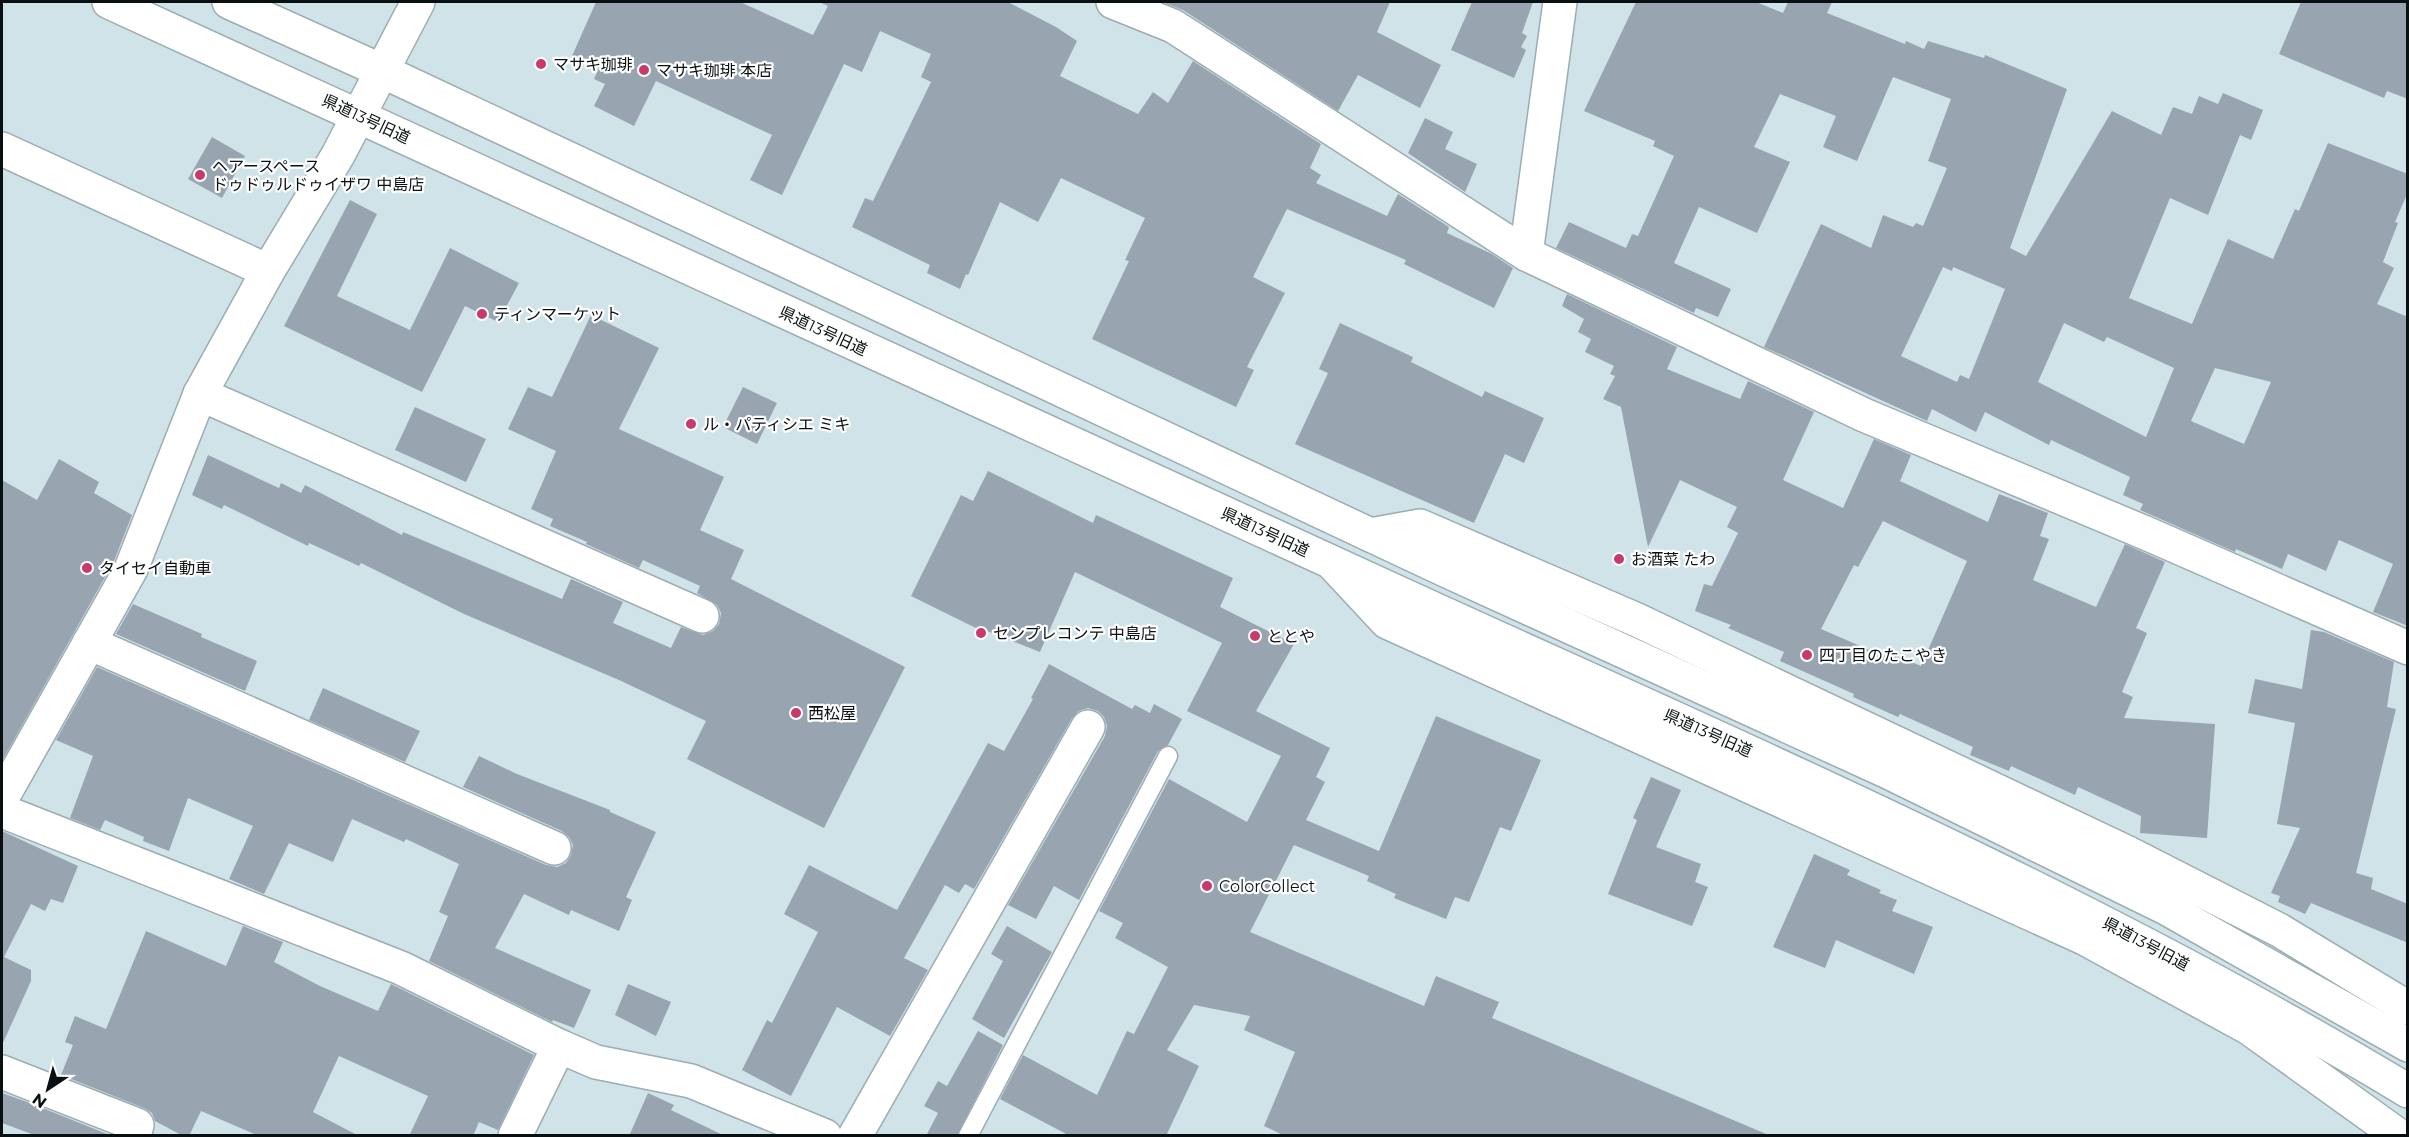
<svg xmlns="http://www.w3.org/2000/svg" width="2409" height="1137" font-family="Montserrat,'Noto Sans JP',sans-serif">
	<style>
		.building { fill: #98a5b0; fill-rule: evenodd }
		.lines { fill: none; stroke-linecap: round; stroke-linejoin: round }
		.service-casing { stroke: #9badb2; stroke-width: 21 }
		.minor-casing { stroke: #9badb2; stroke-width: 36 }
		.tertiary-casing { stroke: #9badb2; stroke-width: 36 }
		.service { stroke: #fff; stroke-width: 18 }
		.minor { stroke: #fff; stroke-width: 33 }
		.tertiary { stroke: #fff; stroke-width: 33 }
		.poi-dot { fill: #c73a6b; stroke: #fff; stroke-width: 2 }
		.labels { text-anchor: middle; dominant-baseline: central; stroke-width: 4.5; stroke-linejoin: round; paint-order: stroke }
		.poi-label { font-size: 16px; fill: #091011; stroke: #fff; text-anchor: start }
		.street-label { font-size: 16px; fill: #091011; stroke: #fff }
	</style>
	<rect width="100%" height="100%" fill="#d0e3e8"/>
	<g class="building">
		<path d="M596 2H740L813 35 828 6 819 2H1008L1056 27 1077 41 1060 76 1138 114 1153 92 1168 103 1193 61 1321 144 1310 168 1321 175 1316 183 1387 216 1398 194 1449 227 1447 233 1492 254 1513 268 1494 308 1404 264 1406 260 1287 209 1253 277 1285 293 1247 367 1254 370 1236 407 1092 339 1129 261 1125 260 1145 218 1061 178 1038 222 1000 202 968 275 966 274 960 289 927 273 930 265 852 227 865 198 873 201 931 82 921 77 931 54 880 31 862 72 844 64 782 195 750 180 772 135 656 81 634 126 594 106 605 84 594 79 599 68 572 56Z"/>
		<path d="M1162 2H1390L1377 32 1441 65 1420 108 1358 75 1338 111 1183 10Z"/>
		<path d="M1472 2H1533L1522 33 1527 36 1521 47 1526 50 1514 78 1451 50Z"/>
		<path d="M1636 2H1756L1783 13 1788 2H1832L1827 13 1905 44 1906 41 1924 49 1928 41 1984 58 1985 55 2067 89 2010 248 2026 256 2112 111 2161 135 2173 107 2192 114 2199 96 2218 104 2223 93 2263 110 2251 140 2240 135 2208 215 2170 198 2129 298 2192 324 2228 239 2273 259 2295 209 2299 211 2328 143 2408 174V192L2395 222 2398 223 2383 262 2394 268 2377 304 2408 317V626L2373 612 2393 564 2339 540 2326 571 2288 554 2282 569 2236 549 2235 552 2140 510 2143 504 2123 495 2130 477 2051 440 2049 445 1985 412 1976 432 1932 409 1927 421 1764 347 1821 224 1871 248 1883 215 1913 227 1916 223 1923 226 1947 168 1928 161 1951 99 1893 77 1857 161 1823 147 1836 116 1780 94 1754 147 1790 162 1757 233 1699 207 1674 263 1731 289 1718 317 1696 308 1694 313 1556 248 1569 222 1626 248 1632 234 1638 236 1674 156 1653 146 1655 141 1584 111ZM1943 267 1952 271 1953 267 2005 289 1969 379 1960 375 1957 382 1901 356ZM2064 323 2104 342 2107 337 2174 368 2146 437 2038 382ZM2215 368 2271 382 2244 444 2191 421Z"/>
		<path d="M2301 2H2408V99L2387 91 2384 98 2279 54Z"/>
		<path d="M1425 118 1453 132 1445 149 1477 164 1465 192 1408 153Z"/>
		<path d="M212 137 245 156 222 198 188 179Z"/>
		<path d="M350 200 377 214 337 296 410 330 450 248 519 283 498 322 465 306 422 392 284 326Z"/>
		<path d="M1567 294 1677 347 1667 369 1740 399 1748 381 1814 412 1783 480 1843 508 1874 439 1911 455 1900 481 1988 522 1999 494 2048 513 2040 536 2049 539 2033 580 2096 607 2125 544 2165 562 2136 628 2147 633 2122 692 2133 697 2124 718 2215 724 2207 838 2140 833 2141 816 2078 787 2075 795 2011 766 2009 771 1970 755 1973 747 1900 714 1898 717 1853 697 1854 694 1780 661 1784 652 1728 628 1731 625 1695 611 1704 584 1712 586 1738 533 1727 527 1737 507 1680 480 1648 547 1621 407 1603 399 1615 376 1610 374 1614 366 1585 352 1591 339 1578 332 1584 319 1562 306ZM1883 521 1967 561 1921 666 1893 654 1891 658 1874 652 1821 629 1854 565 1858 567Z"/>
		<path d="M591 315 659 348 619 429 724 477 700 530 744 550 731 579 905 667 824 828 687 759 706 721 619 680 464 614 361 563 359 566 309 543 308 546 224 505 222 509 192 495 208 455 279 488 281 483 301 493 305 485 402 535 403 532 562 599 571 579 623 602 613 623 671 648 681 627 703 635 713 631 719 624 721 613 717 605 697 593 700 586 643 560 639 568 586 544 587 542 550 526 553 519 531 509 556 451 508 429 528 387 552 397Z"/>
		<path d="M1340 323 1413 357 1411 362 1482 397 1485 391 1544 418 1524 463 1505 454 1474 523 1295 444 1328 373 1319 369Z"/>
		<path d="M743 387 777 403 757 444 723 427Z"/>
		<path d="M415 407 486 439 466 482 395 450Z"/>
		<path d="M59 459 99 482 94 493 132 515 114 561 2 761V480L37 500Z"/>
		<path d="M988 471 1093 523 1096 515 1233 578 1220 607 1294 644 1256 711 1330 748 1316 777 1325 782 1306 820 1379 851 1436 716 1541 760 1511 831 1500 827 1469 902 1455 897 1446 919 1394 898 1396 894 1367 881 1369 876 1294 845 1250 932 1424 1006 1436 976 1499 1002 1492 1018 1771 1136H1285L1264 1126 1295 1052 1244 1030 1250 1016 1194 1005 1167 1050 1199 1066 1166 1136H1070L1000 1099 1023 1055 1097 1095 1127 1031 1134 1034 1168 967 1115 938 1123 923 1099 911 1169 779 1247 822 1281 756 1187 711 1222 643 1075 572 1040 652 987 631 986 633 911 596 961 495 973 501Z"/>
		<path d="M133 604 202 634 201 637 257 661 245 691 116 634Z"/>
		<path d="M2311 630 2324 632 2394 662 2387 707 2396 709 2356 873 2373 878 2371 889 2408 904V943L2311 903 2305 914 2278 902 2280 896 2271 893 2300 828 2277 824 2295 723 2248 713 2255 679 2302 689Z"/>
		<path d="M1049 664 1132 709 1135 705 1150 713 1154 704 1182 719 1168 745 1158 751 1079 900 1054 886 1036 919 1008 905 1105 736 1107 726 1104 717 1098 711 1088 708 1079 711 1072 718 974 889 965 884 959 893 945 885 904 958 928 970 890 1036 837 1007 791 1096 742 1070 767 1020 772 1023 818 932 784 914 809 865 897 910 988 743 1004 751 1033 699 1031 698Z"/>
		<path d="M97 667 546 865 557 867 566 863 571 855 573 845 569 837 562 831 463 787 479 756 517 774 610 810V812L656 832 626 897 632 900 619 931 571 910 569 915 524 894 495 948 591 990 574 1028 553 1020 552 1022 429 961 448 916 439 912 459 864 406 839 404 842 352 819 333 862 289 843 264 894 229 879 253 826 188 798 169 851 143 841 144 837 105 820 100 830 70 818 93 756 56 740Z"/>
		<path d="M323 688 420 731 405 762 309 720Z"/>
		<path d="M1651 777 1681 790 1656 847 1701 864 1695 882 1708 887 1692 926 1608 894 1637 820 1633 818Z"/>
		<path d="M2 831 78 866 63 903 51 899 45 911 31 904 4 957 31 970V981L2 1045Z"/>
		<path d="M1814 854 1850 870 1847 875 1881 890 1879 893 1897 900 1892 911 1933 927 1914 974 1836 940 1825 968 1773 947Z"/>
		<path d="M243 926 283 942 274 962 320 986 378 1011 391 984 534 1055 498 1130 479 1122 473 1136H409L428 1096 339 1056 313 1112 359 1136H259L201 1111 189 1136H183L155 1121 152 1113 144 1108 61 1075 73 1045 65 1042 75 1016 106 1029 146 931 226 966Z"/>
		<path d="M1007 926 1052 952 1004 1038 972 1019 1003 961 991 954Z"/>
		<path d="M628 984 671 1002 656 1036 615 1015Z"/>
		<path d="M978 1031 1003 1045 957 1136H926L938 1113 924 1106 938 1081 947 1086Z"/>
		<path d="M2 1093 30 1103 112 1136H37L2 1123Z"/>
		<path d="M648 1093 674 1105 671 1110 725 1136H629Z"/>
	</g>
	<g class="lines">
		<defs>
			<path id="service" d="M968 1136 1168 756"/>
			<g id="minor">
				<path d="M1113 2 1173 26 1526 254 1864 415 2148 534 2408 648"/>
				<path d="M2 149 268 271"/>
				<path d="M1526 254 1560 2"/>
				<path d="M200 394 702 616"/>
				<path d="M1370 535 1420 526 1637 620 2128 853 2279 930 2408 1008"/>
				<path d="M1332 563 1387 622 2084 938 2249 1028 2395 1133 2393 1136"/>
				<path d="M89 643 554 848"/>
				<path d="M2 798 131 569 200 394 268 271 338 155 418 2"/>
				<path d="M2 811 401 968 559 1046 596 1062 691 1081 825 1136"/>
				<path d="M2 1072 137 1125 134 1136"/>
				<path d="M515 1136 559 1046"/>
				<path d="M855 1136 1088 727"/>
			</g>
			<g id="tertiary">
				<path d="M109 2C539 198 969 397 1399 593 1740 749 2085 896 2408 1091"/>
				<path d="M229 2 382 71 1443 569 1886 771 2166 908 2408 1045"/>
			</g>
		</defs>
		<use href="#service" class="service-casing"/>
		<use href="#minor" class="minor-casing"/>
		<use href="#tertiary" class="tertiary-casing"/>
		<use href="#service" class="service"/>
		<use href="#minor" class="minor"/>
		<use href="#tertiary" class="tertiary"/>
	</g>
	<g class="poi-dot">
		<circle cx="541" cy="64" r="6"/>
		<circle cx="644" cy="70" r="6"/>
		<circle cx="200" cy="175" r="6"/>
		<circle cx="482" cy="314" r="6"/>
		<circle cx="691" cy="424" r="6"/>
		<circle cx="1619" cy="559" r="6"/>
		<circle cx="87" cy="568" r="6"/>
		<circle cx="981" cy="633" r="6"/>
		<circle cx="1255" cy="636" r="6"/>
		<circle cx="1807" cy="655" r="6"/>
		<circle cx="796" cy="713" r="6"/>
		<circle cx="1207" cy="886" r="6"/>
	</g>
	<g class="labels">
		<g class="poi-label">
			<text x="553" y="64">マサキ珈琲</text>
			<text x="656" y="70">マサキ珈琲 本店</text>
			<text x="212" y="166">ヘアースペース<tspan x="212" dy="18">ドゥドゥルドゥイザワ 中島店</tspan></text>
			<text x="494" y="314">ティンマーケット</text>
			<text x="703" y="424">ル・パティシエ ミキ</text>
			<text x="1631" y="559">お酒菜 たわ</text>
			<text x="99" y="568">タイセイ自動車</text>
			<text x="993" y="633">センプレコンテ 中島店</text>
			<text x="1267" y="636">ととや</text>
			<text x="1819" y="655">四丁目のたこやき</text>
			<text x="808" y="713">西松屋</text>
			<text x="1219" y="886">ColorCollect</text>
		</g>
		<g class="street-label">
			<text transform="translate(366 119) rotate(25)">県道13号旧道</text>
			<text transform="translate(823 331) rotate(25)">県道13号旧道</text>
			<text transform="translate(1265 532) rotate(25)">県道13号旧道</text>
			<text transform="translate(1708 733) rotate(24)">県道13号旧道</text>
			<text transform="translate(2146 944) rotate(28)">県道13号旧道</text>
		</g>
	</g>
	<rect width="2409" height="1137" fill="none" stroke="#091011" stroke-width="6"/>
	<g transform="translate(48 1089) rotate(216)" stroke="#ffffff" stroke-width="4.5" paint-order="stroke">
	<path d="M0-4.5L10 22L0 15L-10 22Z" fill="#091011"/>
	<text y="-9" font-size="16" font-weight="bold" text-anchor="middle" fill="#091011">N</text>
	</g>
</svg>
